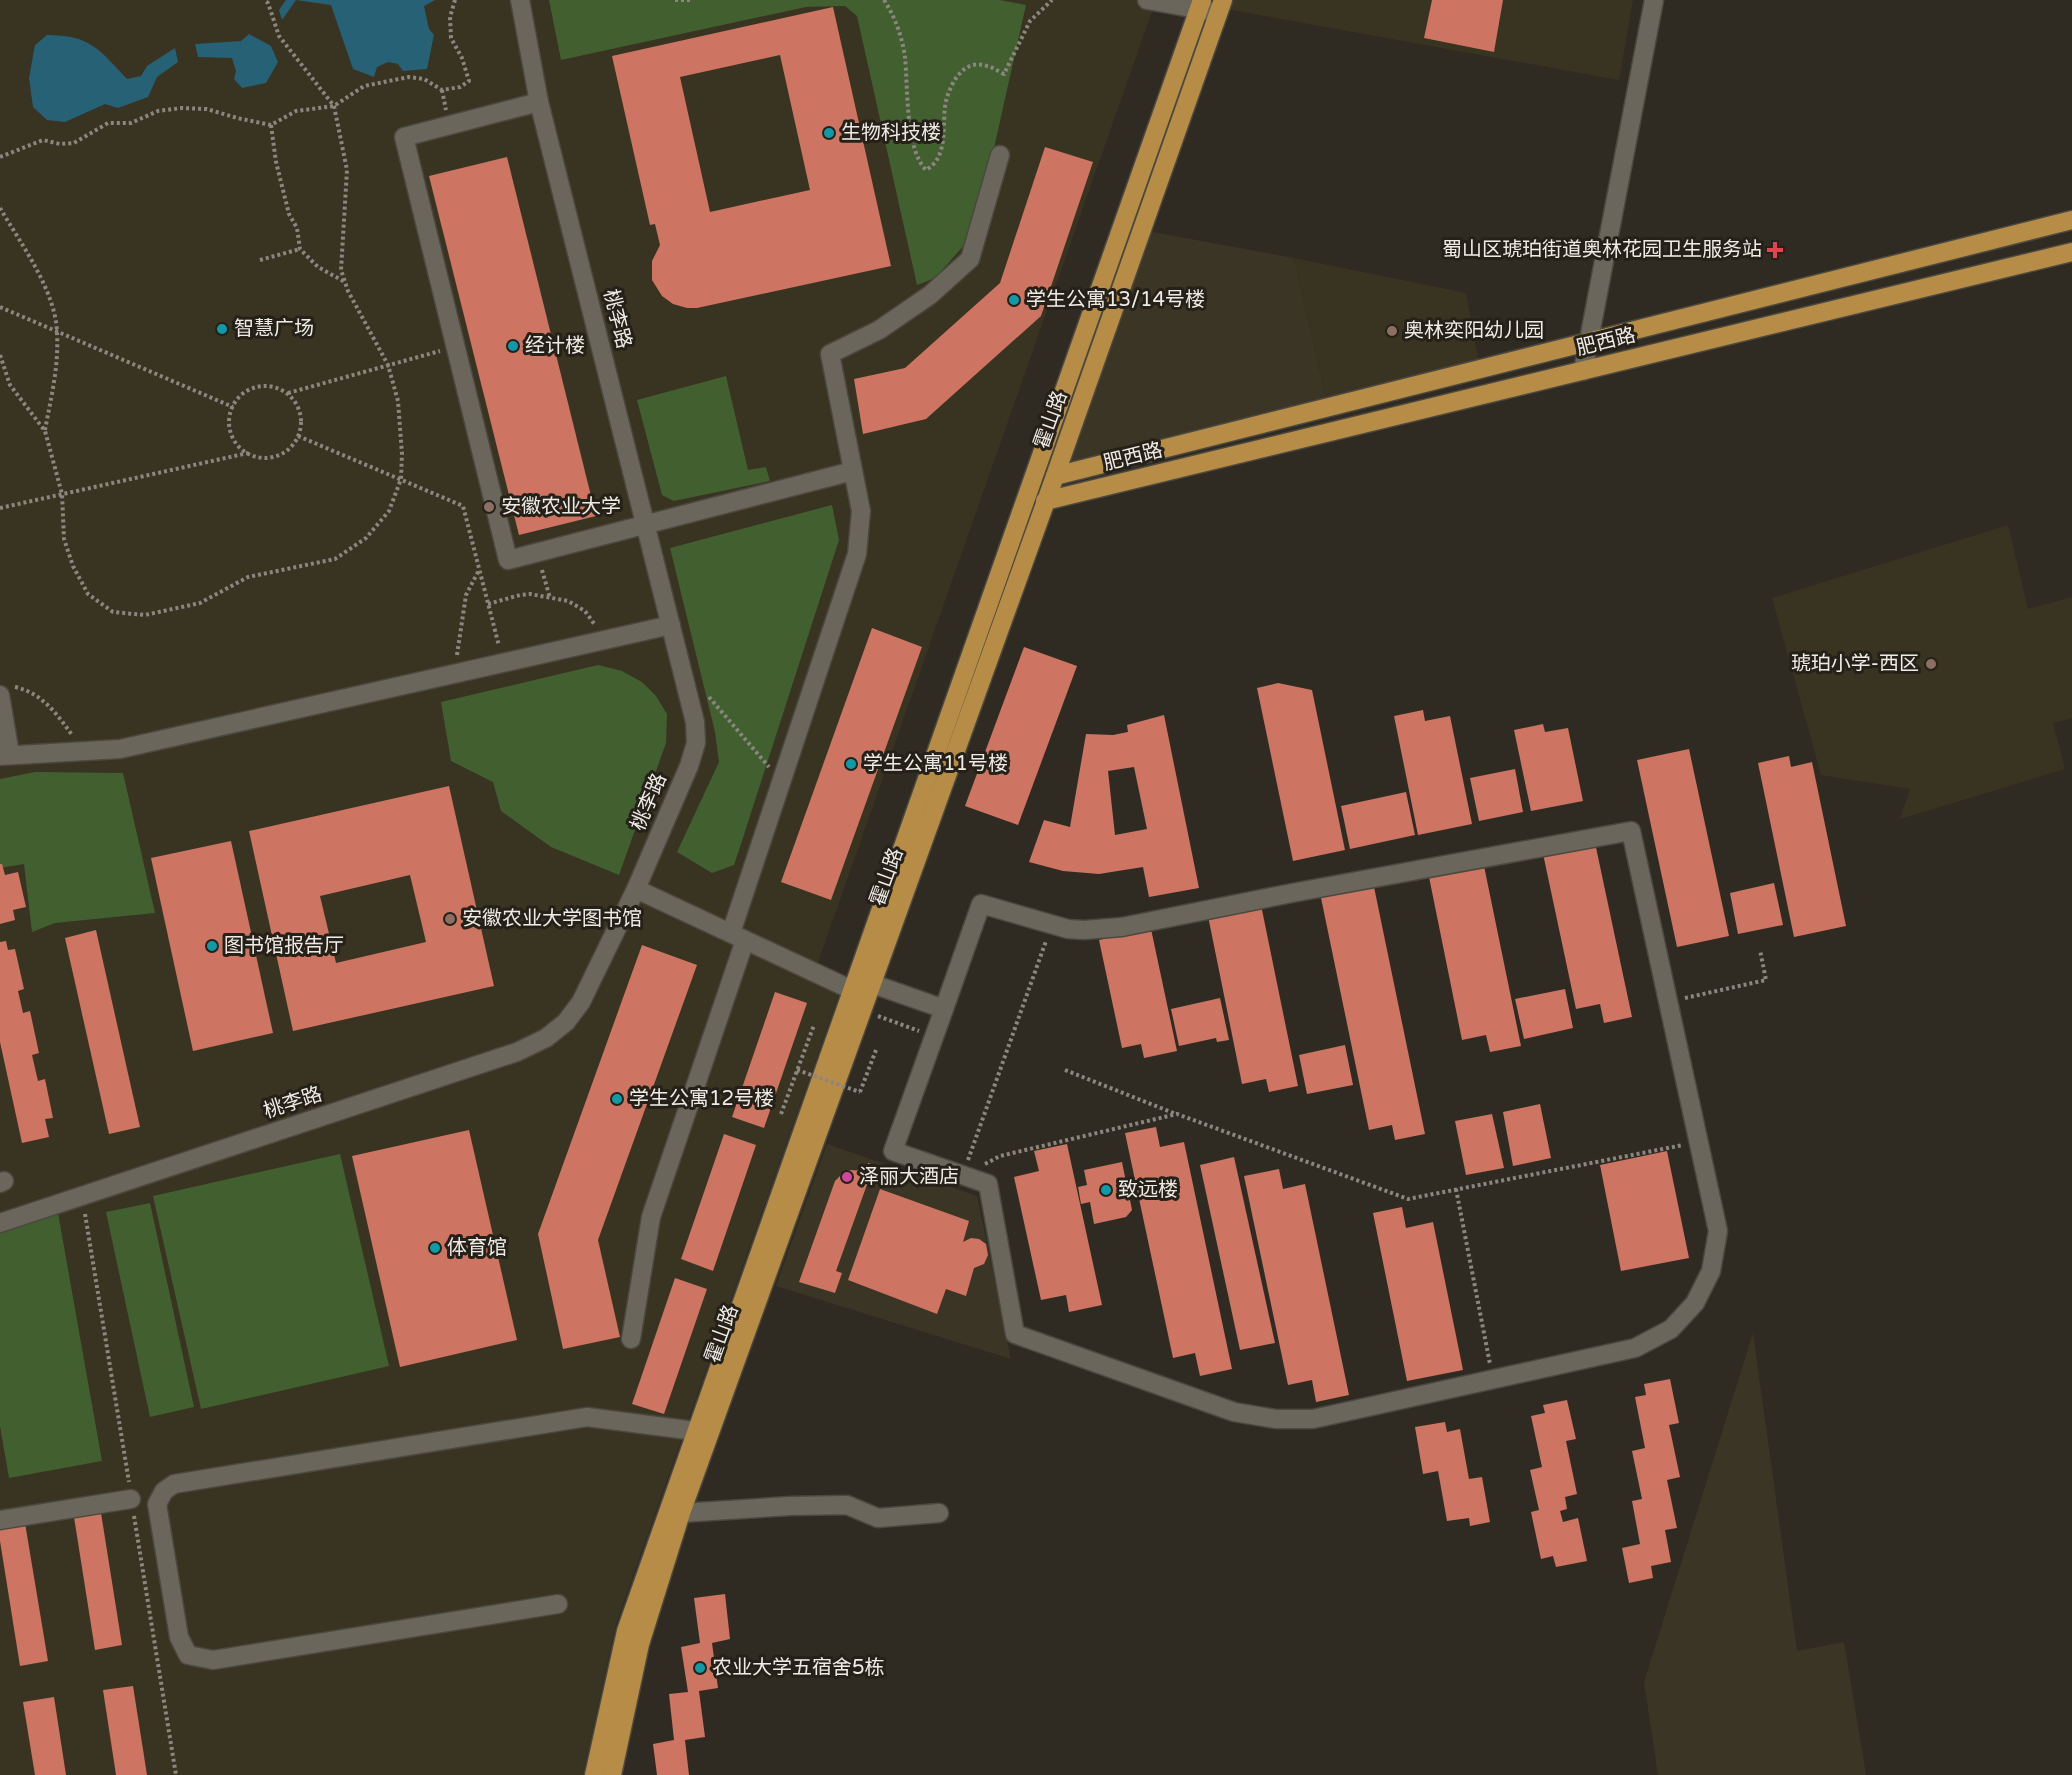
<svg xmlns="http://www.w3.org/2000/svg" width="2072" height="1775" font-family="'Varela Round','Noto Sans SC',sans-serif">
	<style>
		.built { fill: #3b3526 }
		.education { fill: #393321 }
		.green { fill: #425f30 }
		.water { fill: #276176 }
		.building { fill: #cd7562; fill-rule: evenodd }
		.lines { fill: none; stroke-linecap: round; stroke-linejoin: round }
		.minor-casing { stroke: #4b483f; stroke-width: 21 }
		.major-casing { stroke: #4b483f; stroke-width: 21 }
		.path { stroke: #8b8780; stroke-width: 4; stroke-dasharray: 3 3; stroke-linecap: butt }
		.minor { stroke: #6a665b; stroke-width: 18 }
		.major { stroke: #b78c47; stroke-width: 18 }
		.path-bridge { stroke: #8b8780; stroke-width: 4; stroke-dasharray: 3 3; stroke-linecap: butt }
		.culture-dot { fill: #0f9aa8; stroke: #252119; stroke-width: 2 }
		.health-dot { fill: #e0444e; stroke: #252119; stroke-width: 2 }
		.education-dot { fill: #8d6e63; stroke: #252119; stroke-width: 2 }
		.hotel-dot { fill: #d1479c; stroke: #252119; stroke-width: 2 }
		.labels { text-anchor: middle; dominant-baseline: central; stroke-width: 6; stroke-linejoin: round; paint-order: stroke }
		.poi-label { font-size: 20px; fill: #eeebe5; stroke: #252119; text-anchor: start }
		.street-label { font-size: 20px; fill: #eeebe5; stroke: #252119 }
	</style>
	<rect width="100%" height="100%" fill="#2f2b22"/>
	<g class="built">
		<path d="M1142 230 1294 258 1328 407 1055 476Z"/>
		<path d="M827 1144 977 1196 1011 1359 776 1286Z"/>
		<path d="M1753 1333 1797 1651 1844 1642 1866 1775H1658L1644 1682Z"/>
	</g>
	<g class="education">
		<path d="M0 0H1156L815 971 843 983 616 1624 583 1775H0Z"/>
		<path d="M1176 0H1633L1619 80Z"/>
		<path d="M1294 258 1466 293 1480 369 1328 407Z"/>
		<path d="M2008 525 2028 609 2072 597V718L2053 723 2065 769 1900 819 1910 789 1821 775 1772 598Z"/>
	</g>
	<g class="green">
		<path d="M549 0H1000L1026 5 975 233 935 278 917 285 857 16 845 6 806 7 561 60Z"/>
		<path d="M726 376 748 470 766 467 770 481 674 501 662 495 637 400Z"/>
		<path d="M832 505 839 540 740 847 734 865 712 873 677 852 719 762 715 732 670 548Z"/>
		<path d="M598 665 622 671 642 682 656 696 667 714 666 743 619 875 551 847 501 811 493 782 451 761 441 702Z"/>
		<path d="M35 772 123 773 155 913 55 923 32 932 24 864 0 868V779Z"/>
		<path d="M340 1154 389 1366 201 1409 153 1196Z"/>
		<path d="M150 1203 194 1407 150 1417 106 1212Z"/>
		<path d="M58 1213 102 1461 9 1478 0 1426V1223Z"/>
	</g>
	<g class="water">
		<path d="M286 0H435L424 6 429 29 434 35 427 69 403 71 398 64 388 62 377 67 374 77 353 69 331 5 296 0 282 20 279 10Z"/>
		<path d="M249 34 271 46 278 62 266 83 242 88 234 79 236 71 232 58 198 57 195 44 241 41Z"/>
		<path d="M47 35C90 35 100 50 127 79L141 76 147 66 175 48 178 62 157 77 148 97 118 108 105 104 65 122 47 120 33 107 29 78 35 45Z"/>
	</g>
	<g class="building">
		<path d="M1432 0H1503L1494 52 1424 38Z"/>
		<path d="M833 7 891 266 697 308H687L673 304 662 296 652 280V261L660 245 655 224 650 225 612 56ZM780 55 810 190 710 212 680 77Z"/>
		<path d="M1045 147 1093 162 1041 316 926 419 863 434 854 379 905 368 1000 283Z"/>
		<path d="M507 157 596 516 519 535 429 176Z"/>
		<path d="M872 628 922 647 831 900 781 882Z"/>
		<path d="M1024 647 1077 666 1018 825 965 806Z"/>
		<path d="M1278 683 1312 690 1345 850 1293 861 1257 688Z"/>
		<path d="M1423 710 1425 721 1450 716 1472 824 1418 835 1394 716Z"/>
		<path d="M1164 715 1199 888 1149 897 1143 867 1099 874 1063 871 1029 862 1044 820 1070 827 1086 734 1113 735 1128 732 1127 725ZM1134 767 1147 829 1115 835 1108 771Z"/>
		<path d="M1543 724 1545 732 1568 728 1583 801 1531 811 1514 730Z"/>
		<path d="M1689 749 1729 936 1677 947 1637 760Z"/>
		<path d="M1789 756 1791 767 1812 762 1846 926 1794 937 1758 763Z"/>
		<path d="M1515 769 1523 812 1479 821 1470 778Z"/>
		<path d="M449 786 494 986 293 1031 249 831ZM410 875 426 942 336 963 320 896Z"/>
		<path d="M1406 792 1415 835 1350 849 1341 806Z"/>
		<path d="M1594 838 1632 1017 1604 1023 1600 1004 1576 1009 1542 849Z"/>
		<path d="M231 841 273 1033 193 1051 151 858Z"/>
		<path d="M1483 861 1521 1046 1490 1052 1486 1035 1462 1040 1428 872Z"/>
		<path d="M0 864H2L5 875 18 872 26 907 13 910 15 920 0 924Z"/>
		<path d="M1373 882 1425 1134 1395 1140 1392 1125 1369 1130 1320 893Z"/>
		<path d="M1774 883 1783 925 1738 934 1730 893Z"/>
		<path d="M1261 905 1298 1086 1269 1092 1266 1079 1242 1084 1208 916Z"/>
		<path d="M1151 929 1177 1051 1144 1058 1141 1044 1122 1048 1099 940Z"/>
		<path d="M96 930 140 1127 109 1134 65 938Z"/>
		<path d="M6 941 8 950 15 949 24 989 18 991 23 1013 30 1011 39 1053 32 1055 38 1081 45 1079 53 1118 45 1119 49 1137 22 1143 0 1042V942Z"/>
		<path d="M642 945 697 965 598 1240 620 1337 563 1349 538 1234Z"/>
		<path d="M1565 989 1573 1028 1524 1039 1515 999Z"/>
		<path d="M775 992 807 1003 764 1128 732 1117Z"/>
		<path d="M1220 998 1229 1040 1217 1042 1216 1038 1179 1046 1171 1009Z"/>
		<path d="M1345 1045 1353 1085 1307 1094 1299 1055Z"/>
		<path d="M1540 1104 1551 1158 1513 1166 1503 1112Z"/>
		<path d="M1492 1114 1504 1168 1466 1175 1455 1121Z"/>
		<path d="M1156 1127 1160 1147 1184 1142 1232 1369 1200 1376 1195 1353 1173 1358 1125 1133Z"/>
		<path d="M469 1130 517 1340 400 1367 352 1156Z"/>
		<path d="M724 1134 756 1145 713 1271 681 1259Z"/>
		<path d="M1067 1144 1102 1305 1069 1312 1066 1295 1041 1300 1014 1177 1039 1171 1034 1151Z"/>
		<path d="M1667 1151 1689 1258 1621 1271 1600 1165Z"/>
		<path d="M1234 1157 1275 1343 1240 1350 1200 1165Z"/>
		<path d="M1122 1162 1126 1182 1132 1181 1135 1194 1129 1195 1132 1210 1126 1217 1094 1224 1090 1202 1081 1204 1078 1187 1087 1185 1084 1170Z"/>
		<path d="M868 1163 874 1165 836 1271 842 1273 835 1293 799 1282 835 1181 842 1174 850 1170 865 1171Z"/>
		<path d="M1279 1169 1283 1189 1305 1184 1349 1395 1316 1402 1312 1380 1288 1385 1244 1176Z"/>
		<path d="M880 1189 969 1221 963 1242 971 1238 979 1239 986 1244 988 1255 984 1264 974 1268 966 1296 946 1289 937 1314 848 1280Z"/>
		<path d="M1402 1207 1406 1228 1433 1222 1463 1370 1407 1381 1373 1213Z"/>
		<path d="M675 1278 707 1289 664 1414 632 1404Z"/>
		<path d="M1670 1379 1679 1423 1669 1425 1680 1477 1667 1480 1677 1528 1665 1530 1671 1562 1651 1566 1653 1578 1629 1583 1622 1548 1640 1544 1632 1501 1642 1499 1632 1451 1645 1448 1635 1397 1646 1395 1644 1384Z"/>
		<path d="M1567 1400 1576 1439 1566 1441 1577 1494 1565 1497 1567 1509 1560 1511 1563 1522 1578 1518 1587 1561 1556 1567 1553 1556 1541 1559 1531 1512 1539 1510 1530 1470 1542 1467 1531 1416 1545 1413 1543 1405Z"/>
		<path d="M1445 1422 1447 1432 1460 1429 1469 1479 1482 1477 1490 1522 1470 1526 1469 1518 1447 1521 1438 1471 1423 1474 1415 1427Z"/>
		<path d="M101 1513 122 1645 95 1650 74 1517Z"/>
		<path d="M25 1523 48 1661 20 1666 0 1541V1527Z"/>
		<path d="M725 1594 730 1639 712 1643 718 1688 699 1691 705 1737 685 1740 689 1775H657L653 1744 674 1740 669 1694 688 1692 681 1647 700 1643 694 1598Z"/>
		<path d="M133 1686 147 1775H116L103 1690Z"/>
		<path d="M54 1697 66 1775H35L23 1702Z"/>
	</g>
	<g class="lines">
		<defs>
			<g id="minor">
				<path d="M1147 0 1214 12"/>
				<path d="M539 102 404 137 508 560 853 471"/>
				<path d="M1583 371 1654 0"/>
				<path d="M0 695 10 754"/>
				<path d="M0 756 120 749 671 625"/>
				<path d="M636 889 852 990"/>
				<path d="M731 933 857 554 861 511 830 354 879 330 930 295 970 259 1000 155"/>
				<path d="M873 984 944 1009 893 1151 988 1184 1015 1334 1234 1412 1276 1419H1313L1635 1348 1671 1329 1695 1303 1711 1271 1718 1231 1631 831 1292 893 1122 927 1084 930 1068 929 981 904 944 1009"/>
				<path d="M0 1183 4 1181"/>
				<path d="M0 1223 517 1052 546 1038 566 1022 581 1002 636 889 689 766 696 743 695 722 539 102 520 0"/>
				<path d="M631 1339 651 1217 745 940"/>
				<path d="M681 1513 790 1506 847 1505 878 1518 939 1513"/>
				<path d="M0 1520 131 1499"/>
				<path d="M558 1604 213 1660 188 1655 179 1637 157 1504 164 1491 174 1484 587 1417 695 1431"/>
			</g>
			<g id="major">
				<path d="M1055 476 2072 220"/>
				<path d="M1045 501 2072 252"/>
				<path d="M594 1775 626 1631 1202 0"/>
				<path d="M612 1775 640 1644 681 1513 1055 476 1223 0"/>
			</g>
		</defs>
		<use href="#minor" class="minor-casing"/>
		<use href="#major" class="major-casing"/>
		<g class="path">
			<path d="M675 0H690"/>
			<path d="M884 0C895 17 902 36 905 57 908 86 905 149 926 170 950 156 941 124 946 101 951 82 964 58 987 66 992 67 998 71 1004 74L1030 21 1052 0"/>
			<path d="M442 90 446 110"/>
			<path d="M271 125 276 162 289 214 297 228 300 249 318 267 345 282"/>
			<path d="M0 157 43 140 60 144 74 143 108 123H131L158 111 182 108 207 109 237 118 271 125 296 111 334 106 364 86 409 77 424 79 442 90 460 87 469 81 462 58 451 38 450 17 455 0"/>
			<path d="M0 208C21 244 56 291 57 333 59 366 51 398 45 430"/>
			<path d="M260 260 300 249"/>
			<path d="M0 307 233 407"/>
			<path d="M0 355 10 385 45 431 62 494 64 539 73 566 88 594 113 612 145 615 200 603 248 577 335 559 366 538 389 511 401 479 402 454 398 401 388 365 348 291 341 270 347 170 334 106 279 36 268 3 264 0"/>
			<circle cx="265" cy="422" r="36"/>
			<path d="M288 393 440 351"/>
			<path d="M298 436 463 506 499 646"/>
			<path d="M0 508 248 453"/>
			<path d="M542 570 550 598"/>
			<path d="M488 604 520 595 530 594 568 601 585 611 595 625"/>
			<path d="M457 655 466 595 479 570"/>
			<path d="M15 687C42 693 57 714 72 735"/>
			<path d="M709 697 769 767"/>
			<path d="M1685 998 1766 980 1760 950"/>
			<path d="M878 1016 919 1031"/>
			<path d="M1065 1070 1176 1114"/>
			<path d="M860 1092 876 1050"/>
			<path d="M781 1114 814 1025"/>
			<path d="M968 1160 1046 941"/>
			<path d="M985 1164 1000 1156 1177 1114 1408 1199 1683 1145"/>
			<path d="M1456 1189 1490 1364"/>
			<path d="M85 1214 129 1482"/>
			<path d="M134 1516 176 1775"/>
		</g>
		<use href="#minor" class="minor"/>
		<use href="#major" class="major"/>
		<path class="path-bridge" d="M797 1070 860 1092"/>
	</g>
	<g class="culture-dot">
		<circle cx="829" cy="133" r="6"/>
		<circle cx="1014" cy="300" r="6"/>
		<circle cx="222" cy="329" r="6"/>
		<circle cx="513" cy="346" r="6"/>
		<circle cx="851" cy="764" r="6"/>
		<circle cx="212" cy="946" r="6"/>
		<circle cx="617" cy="1099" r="6"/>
		<circle cx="1106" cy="1190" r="6"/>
		<circle cx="435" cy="1248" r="6"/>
		<circle cx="700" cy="1668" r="6"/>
	</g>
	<path class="health-dot" d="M1772 241h6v6h6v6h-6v6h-6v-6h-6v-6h6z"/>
	<g class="education-dot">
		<circle cx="1392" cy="331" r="6"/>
		<circle cx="489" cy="507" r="6"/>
		<circle cx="1931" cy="664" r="6"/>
		<circle cx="450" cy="919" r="6"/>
	</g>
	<circle class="hotel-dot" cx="847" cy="1177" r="6"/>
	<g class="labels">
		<g class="poi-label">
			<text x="841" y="133">生物科技楼</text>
			<text x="1762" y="250" text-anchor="end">蜀山区琥珀街道奥林花园卫生服务站</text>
			<text x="1026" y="300">学生公寓13/14号楼</text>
			<text x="234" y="329">智慧广场</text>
			<text x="1404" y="331">奥林奕阳幼儿园</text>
			<text x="525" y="346">经计楼</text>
			<text x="501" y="507">安徽农业大学</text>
			<text x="1919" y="664" text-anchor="end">琥珀小学-西区</text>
			<text x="863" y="764">学生公寓11号楼</text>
			<text x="462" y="919">安徽农业大学图书馆</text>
			<text x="224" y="946">图书馆报告厅</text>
			<text x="629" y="1099">学生公寓12号楼</text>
			<text x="859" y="1177">泽丽大酒店</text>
			<text x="1118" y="1190">致远楼</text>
			<text x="447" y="1248">体育馆</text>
			<text x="712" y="1668">农业大学五宿舍5栋</text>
		</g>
		<g class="street-label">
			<text transform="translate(617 319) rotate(76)">桃李路</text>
			<text transform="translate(1606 342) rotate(-14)">肥西路</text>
			<text transform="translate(1051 420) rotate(-70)">霍山路</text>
			<text transform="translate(1133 457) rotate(-14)">肥西路</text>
			<text transform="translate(649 802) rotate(-67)">桃李路</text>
			<text transform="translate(887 877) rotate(-70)">霍山路</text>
			<text transform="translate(293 1103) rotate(-18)">桃李路</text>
			<text transform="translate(722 1334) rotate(-70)">霍山路</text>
		</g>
	</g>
</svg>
